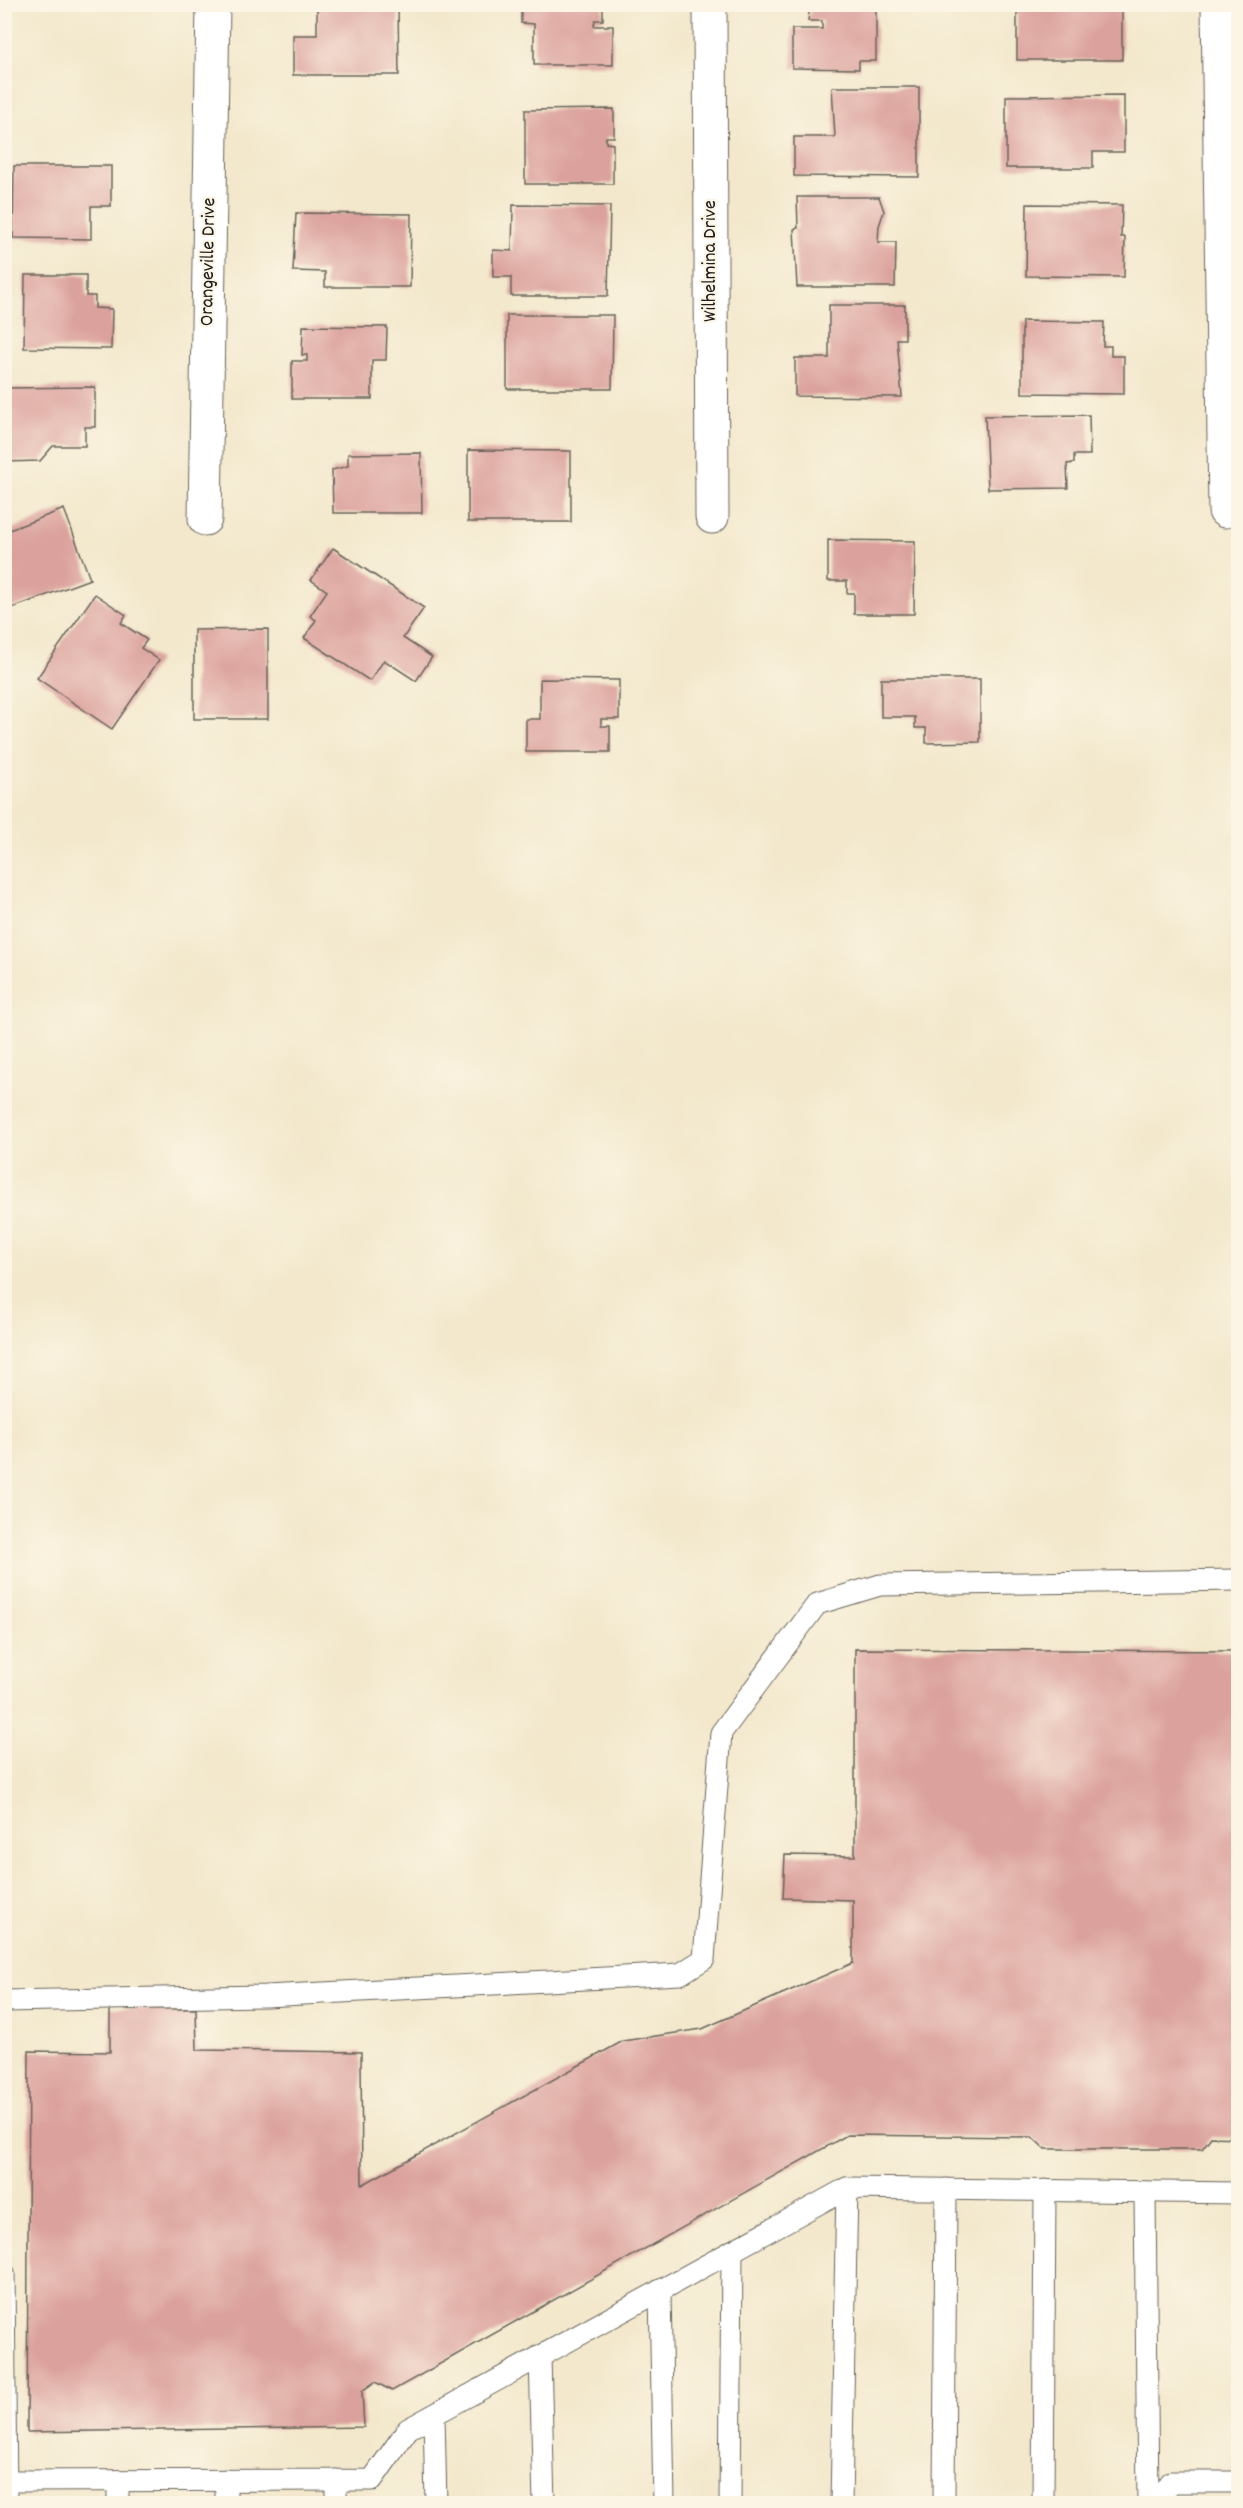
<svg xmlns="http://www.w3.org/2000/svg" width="1243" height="2508" font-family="Dekko,sans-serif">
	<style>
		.building { fill: #dba19c }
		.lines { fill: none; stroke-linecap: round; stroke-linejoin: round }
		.lane-casing { stroke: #67635a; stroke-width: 23 }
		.street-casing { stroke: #67635a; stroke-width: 35 }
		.lane { stroke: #fff; stroke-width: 21 }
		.street { stroke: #fff; stroke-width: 33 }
		.labels { text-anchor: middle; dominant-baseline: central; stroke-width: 4.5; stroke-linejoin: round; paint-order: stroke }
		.street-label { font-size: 20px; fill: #1c1c1c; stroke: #fcf5e5 }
	</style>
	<rect width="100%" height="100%" fill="#fcf5e5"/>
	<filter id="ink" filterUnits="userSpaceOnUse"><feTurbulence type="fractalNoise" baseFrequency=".0167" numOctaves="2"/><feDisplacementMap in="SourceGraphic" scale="12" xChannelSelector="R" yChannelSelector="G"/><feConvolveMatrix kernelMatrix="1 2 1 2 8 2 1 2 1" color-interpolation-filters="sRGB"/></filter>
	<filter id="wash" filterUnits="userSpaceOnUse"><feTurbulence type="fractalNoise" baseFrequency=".008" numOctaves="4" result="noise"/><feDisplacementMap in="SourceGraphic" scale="24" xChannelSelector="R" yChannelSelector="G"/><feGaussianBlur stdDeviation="1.35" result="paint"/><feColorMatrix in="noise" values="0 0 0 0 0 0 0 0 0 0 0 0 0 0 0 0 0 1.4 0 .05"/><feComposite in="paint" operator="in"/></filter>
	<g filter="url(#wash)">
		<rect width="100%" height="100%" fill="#f3e8cc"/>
		<g id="blocks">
			<g class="building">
				<path d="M317 4H398L399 75H293V35H317Z"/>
				<path d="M810 4H876V61H859V69L792 68V29H822V21H808Z"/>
				<rect x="1017" y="4" width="105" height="56"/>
				<path d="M521 5H603V20H595L594 26H613V65H534V24L521 23Z"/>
				<path d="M832 87H919V177L794 176V137H835Z"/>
				<path d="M1124 95V152H1093V168H1006V96Z"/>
				<path d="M614 109V137H606V143L613 144V184H525V110Z"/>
				<path d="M14 166H111V206H91V239L13 238Z"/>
				<path d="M797 197H879L884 211 879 226 878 242H896L895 287H797L794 229 798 228Z"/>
				<path d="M1027 204 1122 205 1121 237H1125L1124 277 1026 276Z"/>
				<path d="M513 205 610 206 608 296H511V277H493V250L512 251Z"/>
				<path d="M296 213 411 214 410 287H325V272L293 271Z"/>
				<path d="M25 275H86V296H95V308L112 309 111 349 24 348Z"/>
				<path d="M829 305H905V339H897L902 397 795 396V358H829Z"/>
				<path d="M507 315H613L612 389H507Z"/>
				<path d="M1022 321 1104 322 1103 346H1111V356H1124V394L1022 393Z"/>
				<path d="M303 326 387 327 386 360H372V399H292V361H307V355H302Z"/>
				<path d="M95 387V427H85V446H53L40 461 4 462V388Z"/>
				<path d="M1089 415 1090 455H1074V463L1067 464 1068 488 988 489 985 416Z"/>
				<path d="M468 450 571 451V522H468Z"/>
				<path d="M421 453 422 513H333L332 470 348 466V454Z"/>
				<path d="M64 509 90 579 4 611V532Z"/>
				<path d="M828 540 915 541 914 614H854V593H847V581H828Z"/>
				<path d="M333 548 424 608 403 638 432 657 416 681 384 660 370 681 304 638 316 620 310 616 327 591 311 580Z"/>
				<path d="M95 594 126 615 121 623 147 640 141 648 159 660 112 729 37 678Z"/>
				<path d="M268 629V719H194V630Z"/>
				<path d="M540 679 619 680V719H601V726H610V752H526V719H540Z"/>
				<path d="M881 679H980V742L926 743V728H915V717H881Z"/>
				<path d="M855 1649 1238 1651V2138L1211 2137 1202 2149H1045L1032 2137 847 2135 392 2391 375 2382 362 2391 364 2427 27 2432 29 2051 110 2052V2008L196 2009 197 2050 361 2052 362 2185 623 2041 702 2029 853 1963V1900L783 1898 785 1855 855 1856Z"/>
			</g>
		</g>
	</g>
	<g filter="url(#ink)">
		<use href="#blocks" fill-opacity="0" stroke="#67635a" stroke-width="1.5"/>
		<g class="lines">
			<defs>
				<g id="lane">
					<path d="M4 2001 266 1996 680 1974 704 1959 721 1733 817 1604 880 1585 1238 1580"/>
					<path d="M1145 2192 1148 2504"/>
					<path d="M4 2273 6 2504"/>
					<path d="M660 2290 664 2504"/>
					<path d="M540 2356 544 2504"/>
					<path d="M434 2415 436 2504"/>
					<path d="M336 2480V2504"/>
					<path d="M4 2481 372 2480 408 2429 847 2188 1238 2193"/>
					<path d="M118 2481V2504"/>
					<path d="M226 2504V2480"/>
					<path d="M730 2504 732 2251"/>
					<path d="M841 2504 847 2188"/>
					<path d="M944 2504 946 2189"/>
					<path d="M1043 2504 1045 2190"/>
					<path d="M1156 2504 1171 2482H1238"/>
				</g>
				<g id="street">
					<path d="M710 4 712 517"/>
					<path d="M1218 4 1225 511"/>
					<path d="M205 519 213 4"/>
				</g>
			</defs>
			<use href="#lane" class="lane-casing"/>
			<use href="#street" class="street-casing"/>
			<use href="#lane" class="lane"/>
			<use href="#street" class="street"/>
		</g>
	</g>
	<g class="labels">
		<g class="street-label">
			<text transform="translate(711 261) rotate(-90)">Wilhelmina Drive</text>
			<text transform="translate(209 262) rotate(-89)">Orangeville Drive</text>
		</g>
	</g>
	<rect width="1243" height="2508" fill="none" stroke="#fcf5e5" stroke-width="24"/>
</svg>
